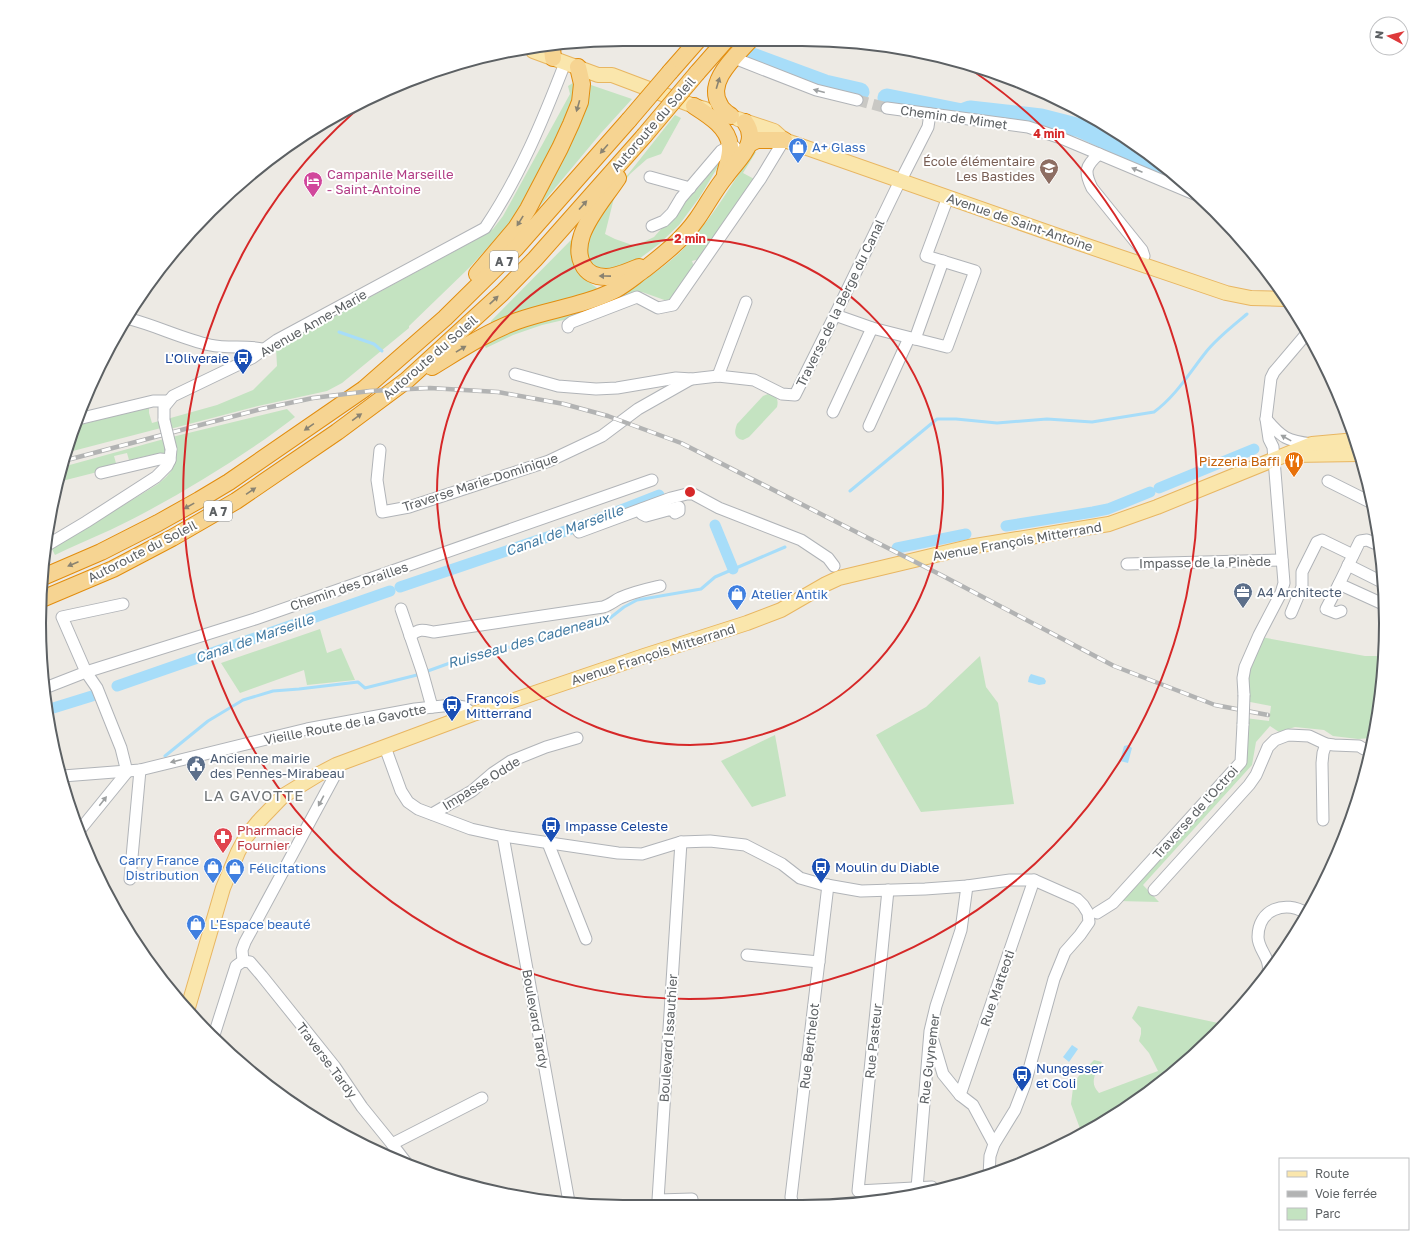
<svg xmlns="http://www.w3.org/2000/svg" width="1425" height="1246" font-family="'Golos Text',sans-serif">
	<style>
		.green { fill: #c4e3c1 }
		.water { fill: #a7ddf9 }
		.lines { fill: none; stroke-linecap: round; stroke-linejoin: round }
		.stream { stroke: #a7ddf9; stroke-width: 3 }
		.canal { stroke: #a7ddf9; stroke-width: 11 }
		.river { stroke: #a7ddf9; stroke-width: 19 }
		.minor-tunnel { stroke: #c9c8c4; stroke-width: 11; stroke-dasharray: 11 5.5; stroke-linecap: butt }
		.minor-casing { stroke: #b1b4b8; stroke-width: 13 }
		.major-casing { stroke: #e8b662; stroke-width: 16 }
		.highway-casing { stroke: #e28d0e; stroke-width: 18 }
		.minor { stroke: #fff; stroke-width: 11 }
		.major { stroke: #fae6ac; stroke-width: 14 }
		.highway { stroke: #f6d492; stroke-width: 16 }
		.rail-casing { stroke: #b2b3b3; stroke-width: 4.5 }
		.rail { stroke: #fff; stroke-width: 3; stroke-dasharray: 9; stroke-linecap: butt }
		.minor-bridge-casing { stroke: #b1b4b8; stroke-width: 13; stroke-linecap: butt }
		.highway-bridge-casing { stroke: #e28d0e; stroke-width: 18; stroke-linecap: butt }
		.minor-bridge { stroke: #fff; stroke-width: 11 }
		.highway-bridge { stroke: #f6d492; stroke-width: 16 }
		.oneway { fill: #8a8371 }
		.oneway2 { fill: #9da0a1 }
		.ring { fill: none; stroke: #d62828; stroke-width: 2 }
		.labels { text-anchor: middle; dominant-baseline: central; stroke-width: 4; stroke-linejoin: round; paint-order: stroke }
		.shield { fill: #fff; stroke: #8d9092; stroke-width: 1 }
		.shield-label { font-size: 12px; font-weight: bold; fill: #5c6063 }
		.street-label { font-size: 13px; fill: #5c6063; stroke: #fff }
		.shop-label { font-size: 13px; fill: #366cbe; stroke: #fff; text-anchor: start }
		.education-label { font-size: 13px; fill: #785e54; stroke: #fff; text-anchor: end }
		.hotel-label { font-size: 13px; fill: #b23c85; stroke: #fff; text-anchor: start }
		.transit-label { font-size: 13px; fill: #164399; stroke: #fff; text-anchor: start }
		.food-label { font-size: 13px; fill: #c56008; stroke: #fff; text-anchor: end }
		.service-label { font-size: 13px; fill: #4e5e75; stroke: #fff; text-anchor: start }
		.health-label { font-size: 13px; fill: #be3a42; stroke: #fff; text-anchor: start }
		.water-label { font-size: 14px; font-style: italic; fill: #427aa2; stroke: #fff }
		.quarter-label { font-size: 15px; letter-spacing: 1px; fill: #6d7275; stroke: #fff }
		.rim { fill: none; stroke: #5c6063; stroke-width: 2 }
		.centre { fill: #d62828; stroke: #fff; stroke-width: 2 }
		.ring-label { font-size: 12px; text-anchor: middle; font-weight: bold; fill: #d62828; stroke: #fff; stroke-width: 4; stroke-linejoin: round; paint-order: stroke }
	</style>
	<rect width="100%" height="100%" fill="#edeae4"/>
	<g class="green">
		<path d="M573 83 575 88 572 107 532 187 507 231 501 233 470 267 409 326V328L342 383 327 391 258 406 170 429 167 419 217 405 253 390 277 366 276 348 479 238 493 229 503 216 570 94 568 86Z"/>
		<path d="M591 85 632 99 601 133 530 218 588 86Z"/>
		<path d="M675 115 681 118 661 154 647 159 630 174 615 194 605 234 615 239 635 246 654 237 704 181 720 158 722 160 699 198 679 225 659 244 635 262 605 272 587 262 586 239 589 233 604 212 614 192Z"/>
		<path d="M754 151 756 152 743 173 756 180 741 204 736 206 727 217 729 220 703 258 692 261 695 270 670 302 642 292 585 315 542 325 513 335 486 348 483 344 440 371C466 352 492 334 524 324 545 317 567 315 588 307 617 297 646 281 670 261 703 235 730 186 754 151Z"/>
		<path d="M574 237C576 252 575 268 586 279 590 284 596 286 600 291L491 323V321Z"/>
		<path d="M768 394C776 395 779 399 777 407L749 437 743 440C734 438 734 432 737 424L763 396Z"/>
		<path d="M149 407V413L152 423 159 421 161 428 69 452 76 426Z"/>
		<path d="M287 409 295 417C248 453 196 485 144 513 115 529 84 541 55 555L52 549 158 484C179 467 176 462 172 437Z"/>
		<path d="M164 439 166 450 165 453 151 455 129 460 127 453 114 456 117 467 62 481 66 466Z"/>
		<path d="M320 629 327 653 341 648 355 680 307 685 304 670 240 693 221 663Z"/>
		<path d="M1261 637 1365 656H1385L1372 738 1358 739 1333 736 1324 730 1295 727 1279 732 1270 726 1256 742 1252 765 1143 885 1159 902 1118 901 1244 762 1245 718 1269 721 1271 706 1245 701 1248 670Z"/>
		<path d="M980 656 986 687 998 703 1014 804 921 812 876 735 926 707Z"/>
		<path d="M775 735 786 796 752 807 721 761Z"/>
		<path d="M1138 1006 1223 1024 1187 1062 1094 1129 1082 1134 1071 1104 1073 1088 1078 1077 1094 1060 1102 1062C1095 1073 1089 1083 1099 1093L1158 1071 1149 1053 1139 1041 1141 1034V1028L1132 1018Z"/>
	</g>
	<g class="water">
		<path d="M1031 674 1044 678 1046 681 1045 684 1039 685 1028 682 1029 677Z"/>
		<path d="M1128 745 1132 748 1128 763 1120 761 1124 746Z"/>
		<path d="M1072 1045 1078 1049 1069 1062 1063 1057Z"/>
	</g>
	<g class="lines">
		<g class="stream">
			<path d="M339 332 374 344 382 351"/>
			<path d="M850 491 937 419H956L997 423 1047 419 1092 422 1154 412C1176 396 1190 372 1206 352 1217 338 1234 325 1247 314"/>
			<path d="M425 672 461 659 539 640 610 618 624 607 637 600 701 589 715 577 785 547"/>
			<path d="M165 756 208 721 243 700 273 691 299 689 358 682 365 688 421 674"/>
		</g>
		<g class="canal">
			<path d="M1159 488 1254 449"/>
			<path d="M715 525 733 569"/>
			<path d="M1006 526 1093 512 1108 509 1150 492"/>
			<path d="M897 548 966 534"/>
			<path d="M400 587 583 525 659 495"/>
			<path d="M117 686 390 591"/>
			<path d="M50 709 92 696"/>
		</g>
		<g class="river">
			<path d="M744 54 825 84 860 92"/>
			<path d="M887 98 962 113 970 110 1041 118 1080 128 1163 166"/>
		</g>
		<path class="minor-tunnel" d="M857 100 887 108"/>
		<defs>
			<g id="minor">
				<path d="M739 60 816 90 857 100"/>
				<path d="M887 108 1028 127 1061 138 1199 196"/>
				<path d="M1099 154C1085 166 1084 172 1092 188L1142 250 1144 256 1140 264"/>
				<path d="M650 177 690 188"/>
				<path d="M652 226 664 221 672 213 681 198 721 151 726 148 735 147"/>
				<path d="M835 315 872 328 947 347 975 271 926 256 948 197"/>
				<path d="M130 319C157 326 183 339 210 345 228 349 246 345 263 349"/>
				<path d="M568 327V325L572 322 637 297 658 308 673 305 761 178 784 140"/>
				<path d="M915 339 943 261"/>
				<path d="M515 374 558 386 596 389 617 388 676 378 692 379 718 376 754 380 782 394 795 395 837 311 897 187 901 180 928 127 930 114"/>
				<path d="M718 376 746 302"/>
				<path d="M833 412 872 328"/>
				<path d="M78 419 153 401H168"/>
				<path d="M1266 419C1282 438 1287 441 1312 444"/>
				<path d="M164 420V407L173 396 252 358 277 340 485 228C520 176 543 120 565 63"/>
				<path d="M869 426 909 338"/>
				<path d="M380 450 377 480 382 512 409 507 549 461 602 436 638 409 691 379"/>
				<path d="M101 473 160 459 170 460"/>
				<path d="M1328 481 1370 502"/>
				<path d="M642 509V514L646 516 679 507V511L675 513"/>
				<path d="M579 532 671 498 687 494H693L719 508 801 540 828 558 834 566"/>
				<path d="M1381 546 1367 540 1360 541 1339 584 1383 604"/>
				<path d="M44 547 86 522 156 477 167 466 170 460 171 449"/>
				<path d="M1127 564 1282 560"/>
				<path d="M1348 565 1382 582"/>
				<path d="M1339 584 1326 609 1336 613 1341 611"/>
				<path d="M123 604 62 617 86 672 97 688 121 748 127 772"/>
				<path d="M401 609 422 671 432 707"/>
				<path d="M1291 613 1302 587V572L1317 542 1322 540 1353 555"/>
				<path d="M410 636C420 628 423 630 434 632L603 607C610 605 614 601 620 598 633 592 647 589 660 586"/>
				<path d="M45 688 86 672 255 619 652 480"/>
				<path d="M1244 695 1243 678 1245 667 1259 635 1281 593 1284 583 1273 447 1269 439 1266 419 1271 378 1274 372 1308 332"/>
				<path d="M385 747 401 791 408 802 418 809 471 829 503 836 618 853 642 854 681 842 710 841 745 845 782 864 800 878 821 884 861 891 925 889 967 886 1010 880H1034L1077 899 1083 905 1088 913 1089 922 1080 935 1065 952 1054 979 1025 1084 1015 1110 994 1144 990 1156 989 1176"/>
				<path d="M63 776 140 770 307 729 415 709 452 705 464 707 473 714"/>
				<path d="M432 814 472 791 493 773 511 761 546 747 577 738"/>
				<path d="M1323 820 1322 763 1323 753 1326 744"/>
				<path d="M79 831 127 772"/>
				<path d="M503 836 569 1202"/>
				<path d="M681 842 658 1200 692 1199"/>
				<path d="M548 843 586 939"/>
				<path d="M130 879 140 770"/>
				<path d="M888 890 858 1191 932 1187"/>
				<path d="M1154 890 1249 785 1256 775 1268 747 1275 740 1288 735 1309 736 1326 744 1334 745 1359 746 1364 749H1370"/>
				<path d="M1097 913 1113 903 1241 762 1243 724"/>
				<path d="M747 955 819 962"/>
				<path d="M243 961 250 962 262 976 335 1067 362 1107 392 1144 408 1165"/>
				<path d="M243 961 242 950 245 942 334 777 336 765"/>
				<path d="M1264 980C1265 977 1267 974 1268 972 1271 958 1258 950 1258 937 1258 909 1285 900 1306 913"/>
				<path d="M214 1035 236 966 243 961"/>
				<path d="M932 1037 943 1074 960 1095 973 1105 994 1144"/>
				<path d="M960 1095 1034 880"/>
				<path d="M392 1144 482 1098"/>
				<path d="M917 1188 930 1031 936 1006 961 930 967 886"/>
				<path d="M793 1206 791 1197 828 885"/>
			</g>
			<g id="major">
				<path d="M533 51 598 75H612L694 106 705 109"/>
				<path d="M738 119 774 131 784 140 1067 239 1226 293 1251 298 1285 299"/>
				<path d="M1293 455 1359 454"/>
				<path d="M187 1011 223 888 238 852 246 837 258 822 283 796 319 774 336 765 473 714 644 656 747 623 781 610 826 584 839 578 969 547 1109 524 1157 507 1312 444 1356 440"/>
			</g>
			<g id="highway">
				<path d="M552 48 553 58"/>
				<path d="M670 72 699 39"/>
				<path d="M697 73 726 40"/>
				<path d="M694 106C708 115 728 127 730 146 731 155 727 165 725 174"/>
				<path d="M731 116C727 113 722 110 720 105 705 82 736 56 750 40"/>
				<path d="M749 144 757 140H784"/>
				<path d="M618 178C606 196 589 215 582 235 575 256 582 277 606 277 617 277 628 271 639 267"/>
				<path d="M477 274 516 228 528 209 560 148 571 124 580 102 582 84 578 67"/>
				<path d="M432 367C460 350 487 332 517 321 550 309 584 306 615 290 626 284 635 276 645 269 664 254 683 239 697 219 707 205 715 189 726 176 738 159 760 143 745 122"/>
				<path d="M43 577 101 552 158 523 199 500 229 482 364 389 445 318 516 248 629 120"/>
				<path d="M42 599 113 569 172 538 236 501 337 432 407 380 502 293 535 259 644 136"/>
			</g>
		</defs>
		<use href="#minor" class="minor-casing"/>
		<use href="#major" class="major-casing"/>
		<use href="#highway" class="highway-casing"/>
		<use href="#minor" class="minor"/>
		<use href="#major" class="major"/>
		<use href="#highway" class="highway"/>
		<defs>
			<path id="rail" d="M67 460 261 409 313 398 370 391 430 388 498 392 564 404 608 416 681 443 943 576 1114 666 1215 705 1268 715"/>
		</defs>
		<use href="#rail" class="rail-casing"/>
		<use href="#rail" class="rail"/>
		<defs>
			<g id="minor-bridge">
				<path d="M164 420 171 449"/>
				<path d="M1243 724 1244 695"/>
			</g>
			<g id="highway-bridge">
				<path d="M629 120 670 72"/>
				<path d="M644 136 697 73"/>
			</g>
		</defs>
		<use href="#minor-bridge" class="minor-bridge-casing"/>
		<use href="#highway-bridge" class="highway-bridge-casing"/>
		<use href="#minor-bridge" class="minor-bridge"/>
		<use href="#highway-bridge" class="highway-bridge"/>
	</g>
	<defs><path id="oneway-solid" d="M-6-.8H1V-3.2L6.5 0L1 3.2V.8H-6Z"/></defs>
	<g class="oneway">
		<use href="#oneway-solid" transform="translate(718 83) rotate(-73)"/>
		<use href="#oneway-solid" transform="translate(578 106) rotate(106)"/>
		<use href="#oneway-solid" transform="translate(604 149) rotate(131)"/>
		<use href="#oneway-solid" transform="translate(583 205) rotate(-48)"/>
		<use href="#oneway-solid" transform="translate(520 221) rotate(122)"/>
		<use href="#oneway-solid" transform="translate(605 276) rotate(-179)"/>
		<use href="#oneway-solid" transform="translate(494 300) rotate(-43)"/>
		<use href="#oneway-solid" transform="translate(461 349) rotate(-31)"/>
		<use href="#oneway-solid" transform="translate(357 417) rotate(-36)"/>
		<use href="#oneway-solid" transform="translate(309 427) rotate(145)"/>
		<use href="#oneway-solid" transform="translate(251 491) rotate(-34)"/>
		<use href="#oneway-solid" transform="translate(189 506) rotate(151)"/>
		<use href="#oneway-solid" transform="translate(73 564) rotate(157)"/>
	</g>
	<g class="oneway2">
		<use href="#oneway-solid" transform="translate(819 91) rotate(-165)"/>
		<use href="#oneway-solid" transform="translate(1137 170) rotate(-157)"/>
		<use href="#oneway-solid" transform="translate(1286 438) rotate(-151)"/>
		<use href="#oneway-solid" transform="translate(176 761) rotate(166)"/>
		<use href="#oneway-solid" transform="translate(103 801) rotate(-52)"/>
		<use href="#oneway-solid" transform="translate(321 801) rotate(118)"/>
	</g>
	<g class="ring">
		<circle cx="690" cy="492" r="253"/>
		<path d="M959 62A507 507 0 1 1 371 98"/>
	</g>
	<defs>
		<symbol id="shop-pin" viewBox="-11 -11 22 30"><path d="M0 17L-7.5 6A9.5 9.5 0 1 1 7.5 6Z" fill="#3f7fe0" stroke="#fff"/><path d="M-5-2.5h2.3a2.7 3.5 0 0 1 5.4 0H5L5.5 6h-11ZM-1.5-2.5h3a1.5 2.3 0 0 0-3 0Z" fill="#fff"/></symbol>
		<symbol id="school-pin" viewBox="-11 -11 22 30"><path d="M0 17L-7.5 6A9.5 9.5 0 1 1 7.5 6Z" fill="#8d6e63" stroke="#fff"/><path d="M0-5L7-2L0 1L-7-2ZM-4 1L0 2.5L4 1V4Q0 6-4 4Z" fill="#fff"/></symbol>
		<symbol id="hotel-pin" viewBox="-11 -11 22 30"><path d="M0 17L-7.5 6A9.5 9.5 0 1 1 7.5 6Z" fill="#d1479c" stroke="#fff"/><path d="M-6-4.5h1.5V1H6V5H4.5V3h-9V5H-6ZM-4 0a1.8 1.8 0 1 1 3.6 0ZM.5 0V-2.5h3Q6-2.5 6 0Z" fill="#fff"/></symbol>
		<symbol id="bus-pin" viewBox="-11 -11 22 30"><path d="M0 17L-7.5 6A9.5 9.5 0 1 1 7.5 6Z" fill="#1a4fb4" stroke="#fff"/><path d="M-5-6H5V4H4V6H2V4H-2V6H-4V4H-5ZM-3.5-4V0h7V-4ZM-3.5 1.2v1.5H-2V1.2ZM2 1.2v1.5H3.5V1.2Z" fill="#fff"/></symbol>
		<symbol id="restaurant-pin" viewBox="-11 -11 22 30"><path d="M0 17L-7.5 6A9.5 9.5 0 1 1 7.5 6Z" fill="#e8710a" stroke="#fff"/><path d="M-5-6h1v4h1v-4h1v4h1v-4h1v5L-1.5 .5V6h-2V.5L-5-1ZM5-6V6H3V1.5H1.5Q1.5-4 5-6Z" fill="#fff"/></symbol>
		<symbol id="office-pin" viewBox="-11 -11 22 30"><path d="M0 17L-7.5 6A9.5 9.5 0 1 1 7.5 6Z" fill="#5c6f8a" stroke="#fff"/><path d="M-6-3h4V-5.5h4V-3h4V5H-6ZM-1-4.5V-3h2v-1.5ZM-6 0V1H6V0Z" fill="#fff"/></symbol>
		<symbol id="civic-pin" viewBox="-11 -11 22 30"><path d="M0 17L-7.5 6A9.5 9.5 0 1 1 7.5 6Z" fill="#5c6f8a" stroke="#fff"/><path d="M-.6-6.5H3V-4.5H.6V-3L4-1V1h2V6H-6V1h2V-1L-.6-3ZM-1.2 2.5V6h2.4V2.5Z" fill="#fff"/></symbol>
		<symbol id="pharmacy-pin" viewBox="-11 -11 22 30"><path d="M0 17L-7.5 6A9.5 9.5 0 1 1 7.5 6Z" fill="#e0444e" stroke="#fff"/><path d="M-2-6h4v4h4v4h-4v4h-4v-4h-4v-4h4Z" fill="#fff"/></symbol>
	</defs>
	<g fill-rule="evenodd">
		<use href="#shop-pin" x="787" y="136" width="22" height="30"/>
		<use href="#school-pin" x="1038" y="157" width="22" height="30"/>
		<use href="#hotel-pin" x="302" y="170" width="22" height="30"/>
		<use href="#bus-pin" x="232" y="347" width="22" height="30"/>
		<use href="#restaurant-pin" x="1283" y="450" width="22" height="30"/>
		<use href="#office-pin" x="1232" y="581" width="22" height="30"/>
		<use href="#shop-pin" x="726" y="583" width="22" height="30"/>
		<use href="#bus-pin" x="441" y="694" width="22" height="30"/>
		<use href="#civic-pin" x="185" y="754" width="22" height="30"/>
		<use href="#bus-pin" x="540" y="815" width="22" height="30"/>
		<use href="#pharmacy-pin" x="212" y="826" width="22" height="30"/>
		<use href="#shop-pin" x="202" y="856" width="22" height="30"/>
		<use href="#bus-pin" x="810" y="856" width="22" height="30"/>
		<use href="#shop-pin" x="224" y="857" width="22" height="30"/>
		<use href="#shop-pin" x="185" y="913" width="22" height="30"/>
		<use href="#bus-pin" x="1011" y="1064" width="22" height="30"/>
	</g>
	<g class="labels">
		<g class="shield">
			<rect x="490" y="251" width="28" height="20" rx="3"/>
			<rect x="204" y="501" width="28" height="20" rx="3"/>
		</g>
		<g class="shield-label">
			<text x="504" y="261">A 7</text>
			<text x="218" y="511">A 7</text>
		</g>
		<g class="street-label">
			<text transform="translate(954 117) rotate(8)">Chemin de Mimet</text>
			<text transform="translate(653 124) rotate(-49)">Autoroute du Soleil</text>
			<text transform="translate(1020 222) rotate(19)">Avenue de Saint-Antoine</text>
			<text transform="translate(840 303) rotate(-64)">Traverse de la Berge du Canal</text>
			<text transform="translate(313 323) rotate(-30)">Avenue Anne-Marie</text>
			<text transform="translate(430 357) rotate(-41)">Autoroute du Soleil</text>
			<text transform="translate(480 482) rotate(-18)">Traverse Marie-Dominique</text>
			<text transform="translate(1017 541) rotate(-10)">Avenue François Mitterrand</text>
			<text transform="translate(142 551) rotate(-27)">Autoroute du Soleil</text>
			<text transform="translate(1205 562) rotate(-1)">Impasse de la Pinède</text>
			<text transform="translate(349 586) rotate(-19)">Chemin des Drailles</text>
			<text transform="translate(653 654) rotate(-18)">Avenue François Mitterrand</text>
			<text transform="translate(345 724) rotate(-11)">Vieille Route de la Gavotte</text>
			<text transform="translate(481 783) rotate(-32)">Impasse Odde</text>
			<text transform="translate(1195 812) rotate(-48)">Traverse de l'Octroi</text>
			<text transform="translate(997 988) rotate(-71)">Rue Matteoti</text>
			<text transform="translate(536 1019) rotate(80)">Boulevard Tardy</text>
			<text transform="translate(668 1038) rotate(-86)">Boulevard Issauthier</text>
			<text transform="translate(873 1041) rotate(-84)">Rue Pasteur</text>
			<text transform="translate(809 1046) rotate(-83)">Rue Berthelot</text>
			<text transform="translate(929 1059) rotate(-83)">Rue Guynemer</text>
			<text transform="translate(327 1060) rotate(53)">Traverse Tardy</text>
		</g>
		<g class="shop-label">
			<text x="812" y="147">A+ Glass</text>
			<text x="751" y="594">Atelier Antik</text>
			<text x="199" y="860" text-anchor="end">Carry France<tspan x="199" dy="15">Distribution</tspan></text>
			<text x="249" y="868">Félicitations</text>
			<text x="210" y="924">L'Espace beauté</text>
		</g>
		<g class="education-label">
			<text x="1035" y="161">École élémentaire<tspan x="1035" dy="15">Les Bastides</tspan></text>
		</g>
		<g class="hotel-label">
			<text x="327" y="174">Campanile Marseille<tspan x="327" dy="15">- Saint-Antoine</tspan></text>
		</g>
		<g class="transit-label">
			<text x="229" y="358" text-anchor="end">L'Oliveraie</text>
			<text x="466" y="698">François<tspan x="466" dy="15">Mitterrand</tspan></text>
			<text x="565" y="826">Impasse Celeste</text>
			<text x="835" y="867">Moulin du Diable</text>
			<text x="1036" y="1068">Nungesser<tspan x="1036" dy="15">et Coli</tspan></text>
		</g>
		<g class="food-label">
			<text x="1280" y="461">Pizzeria Baffi</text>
		</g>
		<g class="service-label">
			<text x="1257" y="592">A4 Architecte</text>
			<text x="210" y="758">Ancienne mairie<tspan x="210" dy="15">des Pennes-Mirabeau</tspan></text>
		</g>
		<g class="health-label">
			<text x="237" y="830">Pharmacie<tspan x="237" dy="15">Fournier</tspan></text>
		</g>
		<g class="water-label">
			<text transform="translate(564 530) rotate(-20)">Canal de Marseille</text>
			<text transform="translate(254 638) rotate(-19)">Canal de Marseille</text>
			<text transform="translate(528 640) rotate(-16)">Ruisseau des Cadeneaux</text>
		</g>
		<g class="quarter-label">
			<text x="254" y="795">LA GAVOTTE</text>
		</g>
	</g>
	<path d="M0 0H1425V1246H0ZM623 46H802A577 577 0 0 1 1379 623V623A577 577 0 0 1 802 1200H623A577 577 0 0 1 46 623V623A577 577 0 0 1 623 46Z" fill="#fff" fill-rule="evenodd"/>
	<path class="rim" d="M623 46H802A577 577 0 0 1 1379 623V623A577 577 0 0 1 802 1200H623A577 577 0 0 1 46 623V623A577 577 0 0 1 623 46Z"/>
	<circle cx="690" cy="492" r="6" class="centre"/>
	<g class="ring-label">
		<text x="1049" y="138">4 min</text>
		<text x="690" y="243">2 min</text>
	</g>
	<rect x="1279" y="1158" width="130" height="72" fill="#ffffff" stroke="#bebfc1"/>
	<rect x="1287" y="1171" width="20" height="6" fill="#fae6ac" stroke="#bebfc1"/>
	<text x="1315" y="1178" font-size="12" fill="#5c6063">Route</text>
	<rect x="1287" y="1191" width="20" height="6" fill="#b2b3b3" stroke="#bebfc1"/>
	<text x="1315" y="1198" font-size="12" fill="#5c6063">Voie ferrée</text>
	<rect x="1287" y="1208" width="20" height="12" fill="#c4e3c1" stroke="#bebfc1"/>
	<text x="1315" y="1218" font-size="12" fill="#5c6063">Parc</text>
	<g transform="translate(1389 36) rotate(277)"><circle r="19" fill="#ffffff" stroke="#bebfc1"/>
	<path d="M0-3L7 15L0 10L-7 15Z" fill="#de393b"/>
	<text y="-6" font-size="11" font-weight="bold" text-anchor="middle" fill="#5c6063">N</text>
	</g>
</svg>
